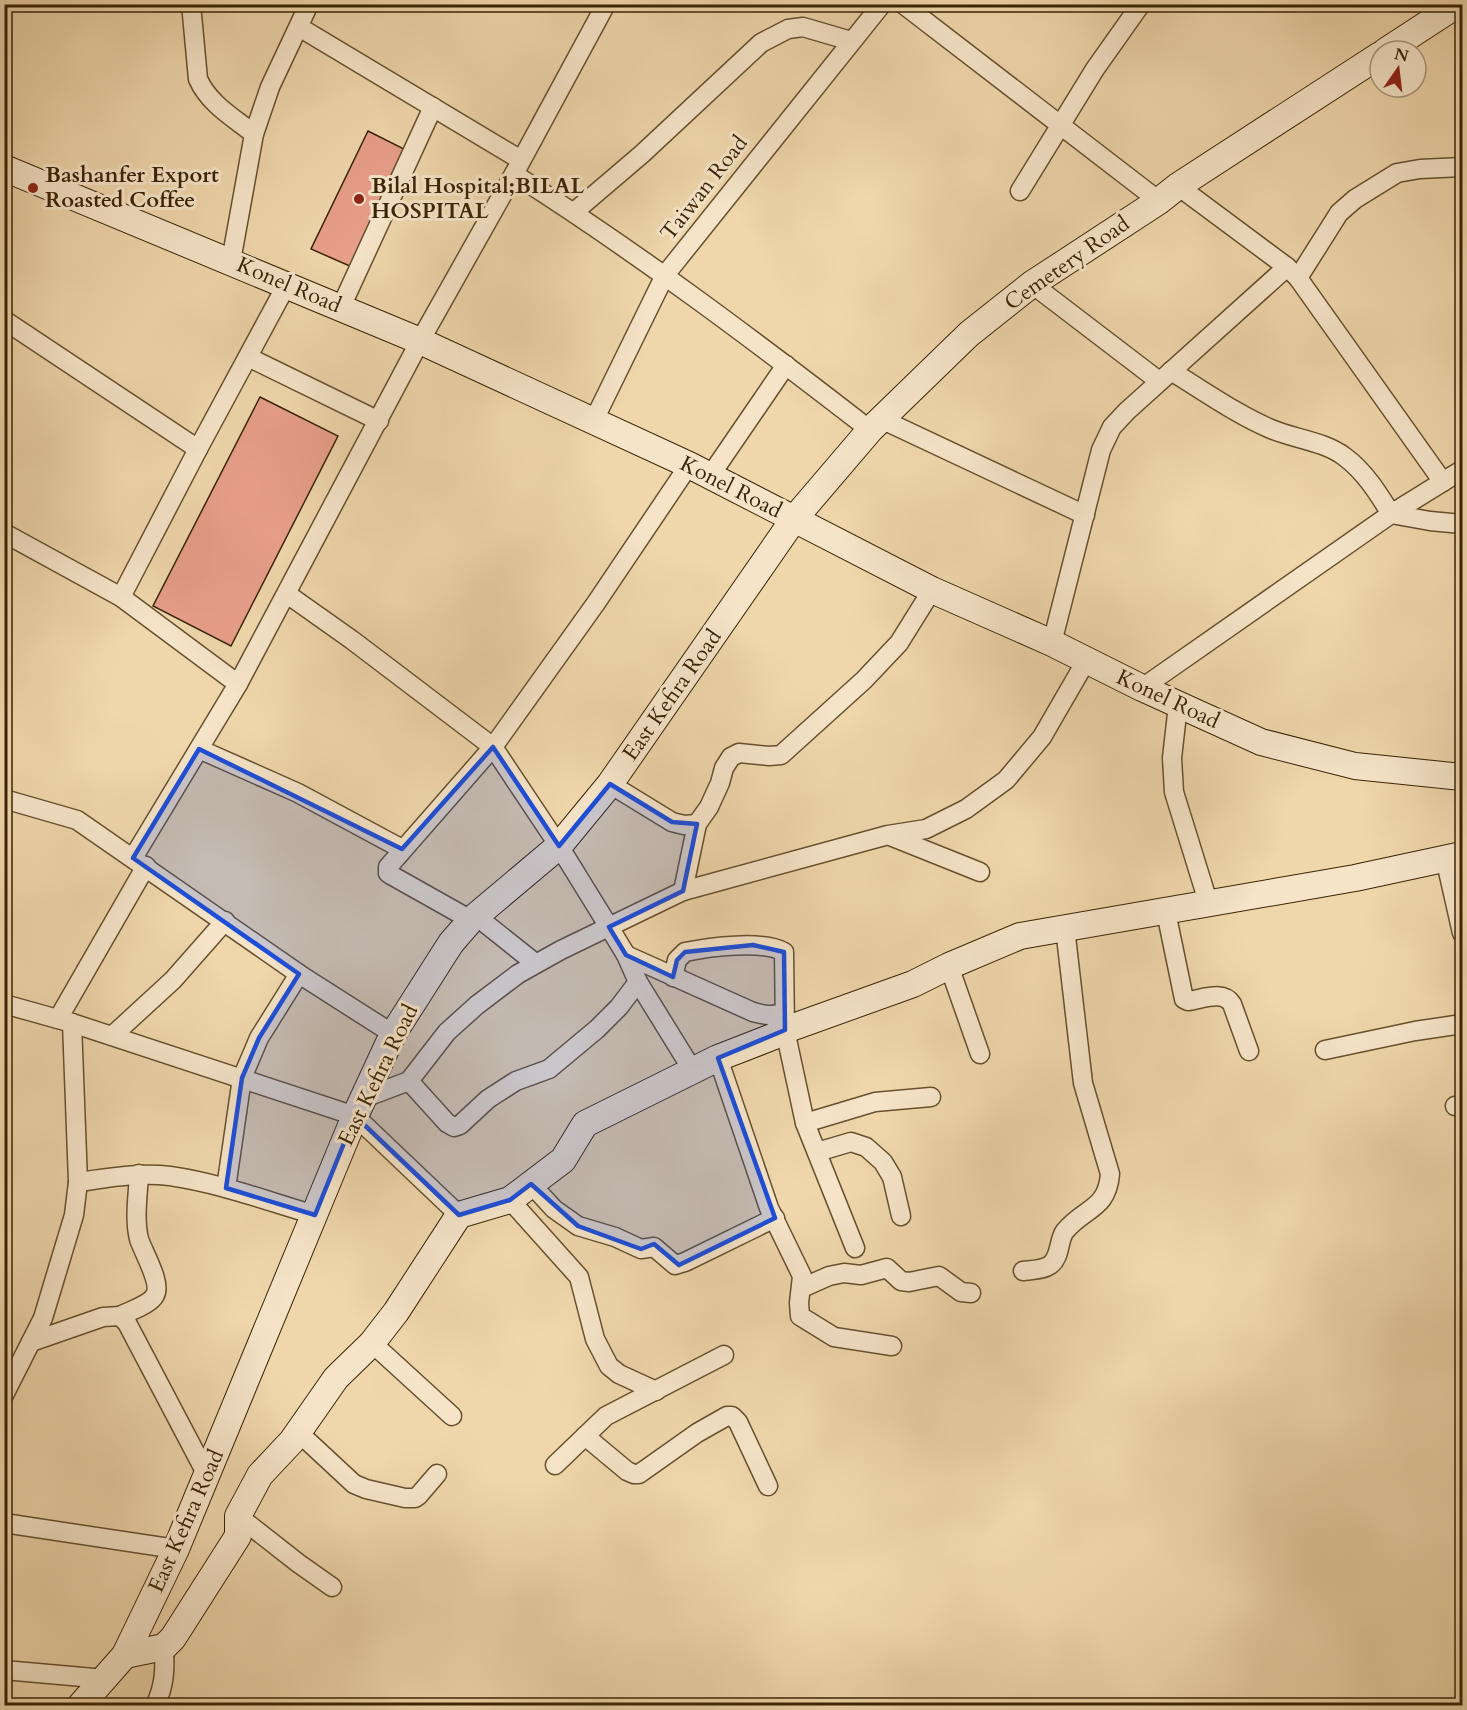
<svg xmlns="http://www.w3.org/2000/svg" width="1467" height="1710" font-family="Cardo,serif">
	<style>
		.building { fill: #e79e8a; stroke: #3a2404; stroke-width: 1.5 }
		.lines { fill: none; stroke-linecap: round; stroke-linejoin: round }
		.street-casing { stroke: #67502e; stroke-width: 21 }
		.secondary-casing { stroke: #3a2404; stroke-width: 28 }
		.street { stroke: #f5e4c8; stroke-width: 18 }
		.secondary { stroke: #f5e4c8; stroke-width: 26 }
		.marked { fill: #1d4ed8; fill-opacity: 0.2; stroke: #1d4ed8; stroke-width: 4.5; stroke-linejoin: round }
		.poi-dot { fill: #8f2418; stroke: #f5e4c8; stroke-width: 2 }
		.labels { text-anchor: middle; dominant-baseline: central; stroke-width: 6; stroke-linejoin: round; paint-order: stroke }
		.poi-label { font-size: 22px; font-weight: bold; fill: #3a2404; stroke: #f5e4c8; text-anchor: start }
		.street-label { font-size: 22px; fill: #3a2404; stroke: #f5e4c8 }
	</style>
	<rect width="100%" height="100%" fill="#efd6ab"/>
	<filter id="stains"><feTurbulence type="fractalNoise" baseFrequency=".00333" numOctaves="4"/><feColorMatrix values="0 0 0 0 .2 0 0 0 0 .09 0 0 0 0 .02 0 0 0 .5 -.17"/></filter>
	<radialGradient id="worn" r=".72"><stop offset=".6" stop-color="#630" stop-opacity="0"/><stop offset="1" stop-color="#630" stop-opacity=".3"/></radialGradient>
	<g class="building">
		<path d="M368 131 404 149 352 267 311 249Z"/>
		<path d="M260 397 338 436 231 646 153 606Z"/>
	</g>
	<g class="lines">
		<defs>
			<g id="street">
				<path d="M191 4 198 79C209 104 234 118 254 134"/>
				<path d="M903 4 1159 201"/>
				<path d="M299 27 521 160"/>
				<path d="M514 174C638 253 754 340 870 430"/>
				<path d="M1178 186 1287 267 1298 278 1443 482"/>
				<path d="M1020 191 1095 69 1141 4"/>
				<path d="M574 212 642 154 761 43 788 29 803 27 851 41"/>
				<path d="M231 261 254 134 270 87 309 4"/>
				<path d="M1298 278 1339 213 1355 199 1397 173 1420 169 1462 167"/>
				<path d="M1032 284 1159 381"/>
				<path d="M341 307 433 107"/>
				<path d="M4 320 198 449"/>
				<path d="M248 357 379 421"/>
				<path d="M1171 371C1204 391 1236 414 1271 429 1294 439 1324 441 1345 457 1365 472 1378 493 1391 514L1430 521 1462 524"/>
				<path d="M881 419 1085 515"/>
				<path d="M594 420 665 275 882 4"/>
				<path d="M710 476 786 365"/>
				<path d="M4 533 121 597 238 684"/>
				<path d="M287 594 352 640 493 747 559 846 609 927 626 955 638 982 693 1071"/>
				<path d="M121 597 198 449 287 284"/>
				<path d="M1052 643 1101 450 1112 427 1127 411 1287 267"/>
				<path d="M1142 688 1391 514 1462 470"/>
				<path d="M1178 705 1172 758 1174 792 1209 905"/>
				<path d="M199 749 298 793 402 849"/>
				<path d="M610 784 672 822 684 825 697 824"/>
				<path d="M4 799 77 820 299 974 393 1034"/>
				<path d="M890 836 980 872"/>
				<path d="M133 858 238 684 420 341 514 174 606 4"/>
				<path d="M1445 858 1462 933"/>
				<path d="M683 891 697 824 709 807 720 783 724 768 731 757 739 753 769 756 781 755 864 680 899 643 932 590"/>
				<path d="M1166 912 1184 999 1188 1001C1203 999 1223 990 1232 1004L1249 1051"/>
				<path d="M476 916 535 963"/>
				<path d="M471 920 391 875 388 873V867L493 747 596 603 689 465"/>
				<path d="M626 955 753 1012C764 1015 774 1017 784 1012"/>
				<path d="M949 966 980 1054"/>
				<path d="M673 977 677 960 685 952C709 947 763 940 784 952L785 1030 805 1123 855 1248"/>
				<path d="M4 1004 72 1023 355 1116 459 1215"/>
				<path d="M58 1019 146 866"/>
				<path d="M112 1036 173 980 225 921"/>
				<path d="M1325 1050 1415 1031 1462 1024"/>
				<path d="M718 1058 769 1208 802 1276 799 1303 800 1316 834 1337 892 1346"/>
				<path d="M409 1081 447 1123 454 1127 460 1125 488 1099 516 1081 549 1069 597 1029 619 1007 638 982"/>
				<path d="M364 1098 409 1081 447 1032 477 1005 518 974 561 950 683 891 888 835 926 829 966 809 1006 780 1042 737 1086 661"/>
				<path d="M1455 1106 1462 1105"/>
				<path d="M805 1123 875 1102 931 1097"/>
				<path d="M817 1152 851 1142 866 1147 883 1162 892 1177 901 1216"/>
				<path d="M78 1182C108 1178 139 1172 170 1176 219 1183 267 1201 315 1215"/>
				<path d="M531 1184 554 1209 578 1226 615 1237 641 1249 654 1247 675 1265 685 1262 775 1218"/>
				<path d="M226 1188 242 1078 259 1038 299 974"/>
				<path d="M510 1200 579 1277 595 1339 609 1366 619 1374 656 1391"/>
				<path d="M1023 1271C1031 1270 1043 1270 1050 1265 1061 1257 1058 1240 1065 1231 1085 1207 1107 1210 1110 1174L1083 1083 1065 928"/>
				<path d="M802 1288 829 1276 844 1273 861 1275 887 1268 901 1281 909 1282 939 1276 961 1292 971 1293"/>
				<path d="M120 1316C129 1311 150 1305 155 1295 162 1283 143 1252 139 1239 134 1218 138 1195 139 1174"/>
				<path d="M31 1342 103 1317 120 1316 127 1323 207 1475"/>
				<path d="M372 1343 452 1416"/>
				<path d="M4 1395 43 1318 74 1215 78 1182 72 1023"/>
				<path d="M298 1432 354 1484 366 1489 405 1498H415L419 1495 437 1474"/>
				<path d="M585 1436 627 1471 634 1474H639L697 1433 727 1416H732L738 1422 768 1486"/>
				<path d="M555 1465 606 1416 724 1355"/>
				<path d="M238 1516 298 1563 332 1587"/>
				<path d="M4 1523 176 1549"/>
				<path d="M4 1670 105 1679"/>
				<path d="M155 1706C165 1685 165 1669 164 1647"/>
			</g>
			<g id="secondary">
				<path d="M1386 51 1458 4"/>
				<path d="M4 168 420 341 689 465 932 590 1052 643 1142 688 1261 742 1355 766 1462 777"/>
				<path d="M125 1655 164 1647 173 1638 238 1536V1516L260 1475 292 1441 336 1378 372 1343 396 1312 459 1215 510 1200 563 1160 585 1124 718 1058 772 1037 785 1030 913 984 949 966 1020 936 1355 878 1462 855"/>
				<path d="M80 1706 125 1655 176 1549 355 1116 393 1034 451 943 471 920 559 846 610 784 794 519 870 430 969 334 1032 284 1159 201 1178 186 1380 55"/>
			</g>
		</defs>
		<use href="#street" class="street-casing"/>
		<use href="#secondary" class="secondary-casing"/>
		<use href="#street" class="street"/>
		<use href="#secondary" class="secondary"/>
	</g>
	<path class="marked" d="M493 747 559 846 610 784 672 822 697 824 683 891 609 927 626 955 673 977 677 960 685 952 753 945 784 952 785 1030 718 1058 775 1218 679 1265 654 1244 641 1249 578 1226 531 1184 510 1200 459 1215 355 1116 315 1215 226 1188 242 1078 259 1038 299 974 133 858 199 749 402 849Z"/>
	<g class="poi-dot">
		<circle cx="33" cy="188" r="6"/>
		<circle cx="359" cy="199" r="6"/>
	</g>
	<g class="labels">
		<g class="poi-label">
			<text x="45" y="175">Bashanfer Export<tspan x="45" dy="25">Roasted Coffee</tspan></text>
			<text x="371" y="186">Bilal Hospital;BILAL<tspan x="371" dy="25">HOSPITAL</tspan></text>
		</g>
		<g class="street-label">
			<text transform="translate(704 188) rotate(-52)">Taiwan Road</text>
			<text transform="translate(1067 263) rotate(-35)">Cemetery Road</text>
			<text transform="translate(289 285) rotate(23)">Konel Road</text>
			<text transform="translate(731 487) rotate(27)">Konel Road</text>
			<text transform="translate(672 695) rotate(-55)">East Kefira Road</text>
			<text transform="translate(1168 699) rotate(25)">Konel Road</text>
			<text transform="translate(378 1075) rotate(-64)">East Kefira Road</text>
			<text transform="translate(186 1521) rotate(-66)">East Kefira Road</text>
		</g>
	</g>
	<rect width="1467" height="1710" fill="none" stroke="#efd6ab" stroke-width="24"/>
	<rect x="6" y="6" width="1455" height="1698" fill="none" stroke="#3a2404" stroke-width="3"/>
	<rect x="12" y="12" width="1443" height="1686" fill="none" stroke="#3a2404" stroke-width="1.5"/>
	<g transform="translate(1398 69) rotate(14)"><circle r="28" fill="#f5e4c8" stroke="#aa977a" stroke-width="1.5"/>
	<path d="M0-4.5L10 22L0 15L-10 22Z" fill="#8f2418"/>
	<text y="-9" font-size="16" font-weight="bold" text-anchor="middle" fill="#3a2404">N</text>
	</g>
	<rect width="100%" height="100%" filter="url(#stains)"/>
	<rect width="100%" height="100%" fill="url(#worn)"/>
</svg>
